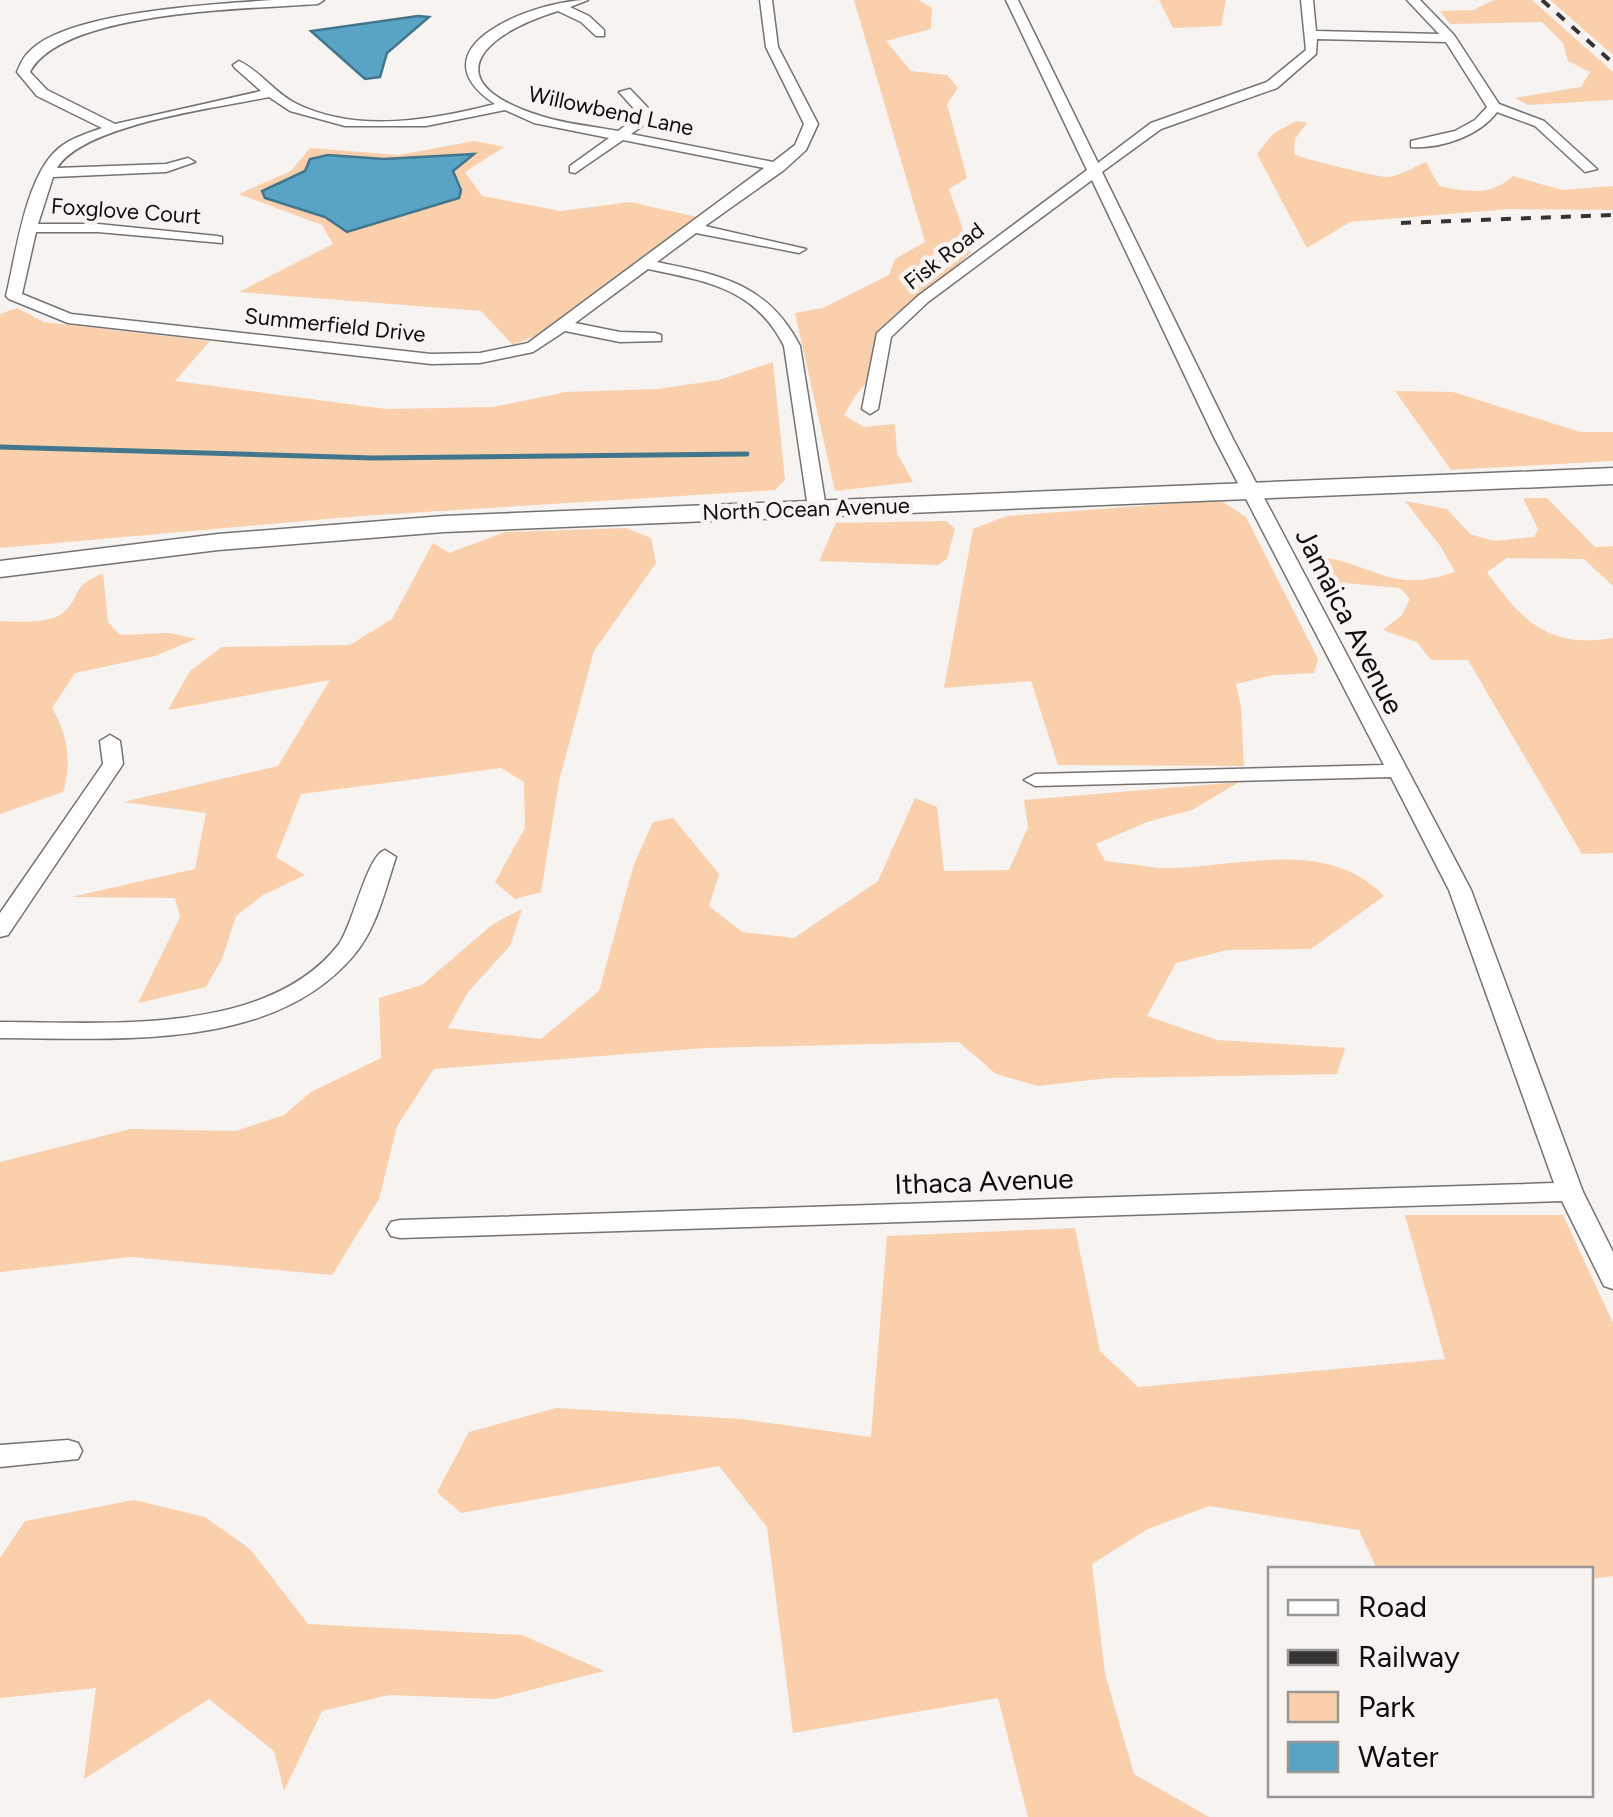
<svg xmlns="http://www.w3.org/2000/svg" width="1613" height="1817" font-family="Figtree,sans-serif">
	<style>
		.green { fill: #f9cfac }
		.water { fill: #59a3c4; stroke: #42768d; stroke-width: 2.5 }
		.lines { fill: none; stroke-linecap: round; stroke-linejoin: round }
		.stream { stroke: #42768d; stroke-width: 5 }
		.minor-casing { stroke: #757371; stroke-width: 3 }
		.secondary-casing { stroke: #757371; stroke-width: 3 }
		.minor { fill: #fff; fill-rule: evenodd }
		.secondary { fill: #fff; fill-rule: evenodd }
		.rail { stroke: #363433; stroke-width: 4; stroke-dasharray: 10 10; stroke-linecap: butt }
		.labels { text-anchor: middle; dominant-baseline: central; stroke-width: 9; stroke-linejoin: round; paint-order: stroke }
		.far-street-label { font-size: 22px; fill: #0e0d0c; stroke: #f6f3f0 }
		.street-label { font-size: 28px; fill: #0e0d0c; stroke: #f6f3f0 }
	</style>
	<rect width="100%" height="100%" fill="#f6f3f0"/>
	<g class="green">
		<path d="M854 0H919L932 8 931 29 886 41 911 71 947 75 958 88 947 104 967 178 949 189 971 253 878 335 870 379 855 396 844 415 864 427 895 424 897 453 913 482 835 491 795 313 823 308 889 275 895 259 925 242Z"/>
		<path d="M1159 0H1226L1221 26 1173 28Z"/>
		<path d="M1494 0H1532L1613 72V100L1528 105 1515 98 1581 87 1590 72 1568 61 1563 43 1542 22 1450 24 1440 11 1473 10Z"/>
		<path d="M1550 0H1613V55Z"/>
		<path d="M1296 121 1307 123 1295 139 1294 154C1299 158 1378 177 1387 177 1400 176 1414 167 1426 162L1439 186C1466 192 1492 196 1513 176L1562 190 1613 186V210L1510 209 1350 222 1307 248 1257 154 1273 134Z"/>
		<path d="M474 141 504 147 465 172 482 196 561 211 630 202 697 217 547 331 513 345 481 311 239 292 333 244 322 225 239 194 291 171 310 148 399 155Z"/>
		<path d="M17 308 44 322 210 341 175 381 386 409 493 407 566 392 658 389 719 380 773 362 785 480 775 490 361 516 0 548V314Z"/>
		<path d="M1395 391 1453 392 1580 432H1613V461L1451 470Z"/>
		<path d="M1523 498H1547L1595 547 1613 546V586L1584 559 1507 558 1487 572C1522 621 1548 649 1613 638V853L1582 854 1468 660H1431L1417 642 1383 630 1402 615 1410 599 1400 588 1322 581 1323 557C1382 568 1391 593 1455 572L1441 547 1405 501 1447 509 1470 534 1494 541 1534 537 1538 529Z"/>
		<path d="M1220 500 1246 517 1318 659 1314 673 1273 675 1236 684 1241 707 1244 766 1058 765 1031 681 944 688 973 529 1007 516Z"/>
		<path d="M946 521 955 529 947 559 938 565 819 561 836 523Z"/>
		<path d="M626 528 651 538 656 563 594 651 559 781 541 892 515 899 495 882 525 828 524 782 501 768 301 794 276 857 305 875 263 895 236 916 222 959 206 987 138 1003 180 917 175 898 71 897 195 869 206 813 123 802 278 766 330 680 168 710 190 671 222 647 350 645 392 619 433 543 449 553 505 532Z"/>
		<path d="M103 573 108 622 120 635 169 633 196 639 155 656 75 673 52 708C68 735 72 762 63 792L0 814V621C17 622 51 624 64 612 84 593 68 589 103 573Z"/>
		<path d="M1239 782 1192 810 1147 822 1096 844 1105 861C1128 863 1152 869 1175 868 1247 865 1329 839 1384 896L1311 949 1227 950 1176 963 1147 1016 1217 1040 1345 1048 1337 1074 1108 1078 1038 1086 996 1074 959 1042 705 1048 434 1069 397 1126 379 1199 332 1275 131 1257 0 1272V1162L130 1129 236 1131 284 1115 311 1092 381 1058 379 998 422 985 493 924 522 909 510 946 468 992 448 1028 541 1039 599 991 634 864 653 822 673 818 719 874 709 906 742 932 794 938 878 881 915 798 937 807 944 871 1009 870 1028 827 1024 800Z"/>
		<path d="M1405 1215H1563L1613 1323V1576L1591 1579 1590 1570 1377 1569 1359 1530 1209 1506 1148 1529 1092 1564 1105 1674 1134 1774 1209 1817H1028L998 1698 793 1733 767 1527 719 1466 461 1513 437 1492 469 1432 556 1408 741 1419 871 1437 887 1236 1075 1228 1100 1351 1138 1387 1445 1359Z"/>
		<path d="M134 1500 205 1517 250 1549 308 1624 522 1635 604 1671 495 1699 389 1695 322 1711 284 1791 274 1751 209 1699 84 1779 96 1688 0 1698V1558L25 1521Z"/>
	</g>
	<g class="water">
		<path d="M418 16 429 17 387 53 380 77 365 79 311 31Z"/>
		<path d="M474 154 453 171 461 190 459 198 347 232 325 217 265 198 262 191 305 171 310 159 328 155 384 159Z"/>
	</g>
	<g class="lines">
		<path class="stream" d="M0 447 373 458 747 454"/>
		<defs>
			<g id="minor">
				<path d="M273 0H324L318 4C251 9 63 10 30 72L47 90 115 124 261 91 235 68 233 65 239 61C260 71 274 92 295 103 356 134 433 120 495 104 409 47 537 0 588 0L570 7 589 16 604 30V36H596L581 22 558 11C479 35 435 83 541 116 565 124 592 126 618 131L637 117V112L619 92 630 89 651 111 648 122 631 134 773 162 795 145 804 124 766 47 760 0H772L778 47 818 124 806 150 784 170 705 226 806 249 799 253 696 233 657 262C721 275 768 284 800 346L826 508 823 512 817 513 808 508 784 346C755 288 706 281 648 269L575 323 620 332 655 333 661 335V341L620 342 565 331 533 352 480 363 431 364 68 323 9 299 6 296C16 255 25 176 59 148 71 138 88 133 102 128L37 96 17 72C20 65 23 57 29 52 66 11 218 4 273 0ZM269 97 290 111 345 126H426L505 110 534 123 609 138 570 166V172L575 173 623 140 764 168 528 343 480 353 431 354 71 314 22 294 36 232H98L222 243V237L217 236 98 224H38L53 177 166 172 195 162 188 158 166 164 57 168C84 124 218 108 269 97Z"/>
				<path d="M1006 0H1018L1098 163 1151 123 1267 82 1306 50 1301 0H1313L1316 31 1439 34 1407 0H1420L1454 35 1499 104 1544 121 1597 169 1585 172 1535 126 1497 112C1479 136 1441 149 1411 147V141L1455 131 1475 120 1487 107 1446 42 1317 39 1316 54 1277 88 1161 129 1102 172 1233 439 1471 890 1583 1192 1613 1252V1289L1604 1286 1562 1201 400 1238 391 1236 387 1229 391 1222 400 1220 1554 1183 1449 890 1391 777 1035 786 1024 780 1035 774 1384 765 1215 439 1092 180 928 302 891 337 878 409 870 414 862 409 877 333 918 296 1087 170Z"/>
				<path d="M110 735 120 741 123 764 8 935 0 937V913L103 764 100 741Z"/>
				<path d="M385 850 396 857C385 890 377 928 354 955 272 1053 115 1038 0 1038V1022C105 1022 267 1037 339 944 353 925 367 855 385 850Z"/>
				<path d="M68 1440 78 1443 82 1451 78 1459 0 1467V1445Z"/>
			</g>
			<path id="secondary" d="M1613 468V484L444 532 218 550 0 577V561L218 534 444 516Z"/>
		</defs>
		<use href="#minor" class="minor-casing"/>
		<use href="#secondary" class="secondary-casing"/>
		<use href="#minor" class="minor"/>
		<use href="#secondary" class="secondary"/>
		<g class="rail">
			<path d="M1542 0 1613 63"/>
			<path d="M1401 223 1613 215"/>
		</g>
	</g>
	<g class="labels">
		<g class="far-street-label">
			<text transform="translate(611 111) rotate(12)">Willowbend Lane</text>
			<text transform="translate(126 211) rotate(4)">Foxglove Court</text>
			<text transform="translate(944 256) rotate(-38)">Fisk Road</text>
			<text transform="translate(335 325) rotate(6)">Summerfield Drive</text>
			<text transform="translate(806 509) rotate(-2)">North Ocean Avenue</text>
		</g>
		<g class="street-label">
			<text transform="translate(1350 621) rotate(63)">Jamaica Avenue</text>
			<text transform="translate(984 1181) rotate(-2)">Ithaca Avenue</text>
		</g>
	</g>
	<rect x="1268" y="1567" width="325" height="230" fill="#f6f3f0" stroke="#999795" stroke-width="2.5"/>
	<rect x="1288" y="1600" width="50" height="15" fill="#ffffff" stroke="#999795" stroke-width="2.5"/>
	<text x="1358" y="1617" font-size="30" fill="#0e0d0c">Road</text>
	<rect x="1288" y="1650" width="50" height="15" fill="#363433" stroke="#999795" stroke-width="2.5"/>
	<text x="1358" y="1667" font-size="30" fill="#0e0d0c">Railway</text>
	<rect x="1288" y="1692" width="50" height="30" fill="#f9cfac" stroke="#999795" stroke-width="2.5"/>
	<text x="1358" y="1717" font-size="30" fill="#0e0d0c">Park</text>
	<rect x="1288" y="1742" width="50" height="30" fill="#59a3c4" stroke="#999795" stroke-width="2.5"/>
	<text x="1358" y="1767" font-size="30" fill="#0e0d0c">Water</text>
</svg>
